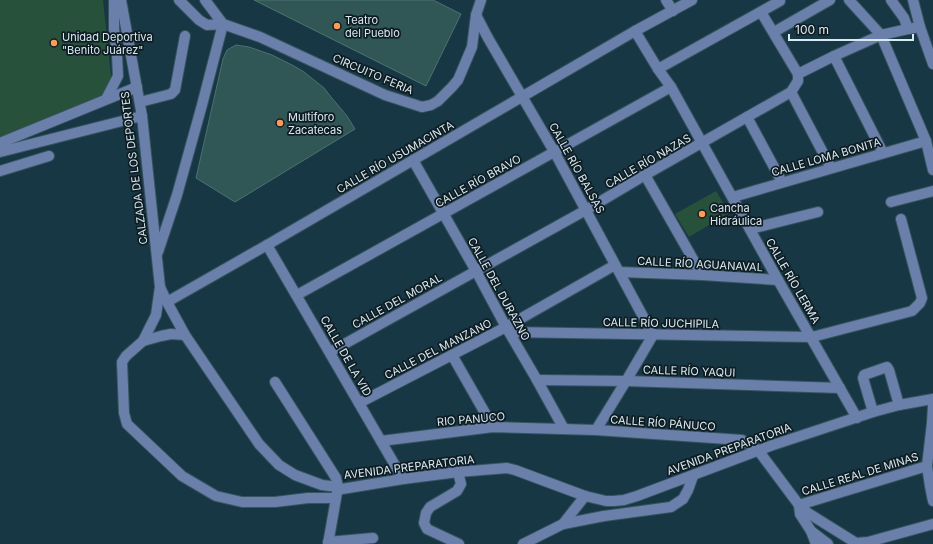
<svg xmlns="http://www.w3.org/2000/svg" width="933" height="544" font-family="Inter,sans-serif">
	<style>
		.green { fill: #28513b }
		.building { fill: #305755; stroke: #4b7371 }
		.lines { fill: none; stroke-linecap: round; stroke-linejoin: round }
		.minor-casing { stroke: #365460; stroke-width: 12 }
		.minor { stroke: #6a80aa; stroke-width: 10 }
		.poi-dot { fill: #fe9b58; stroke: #0f1c22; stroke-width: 1.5 }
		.labels { text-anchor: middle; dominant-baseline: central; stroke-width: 3.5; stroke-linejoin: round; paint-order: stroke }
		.poi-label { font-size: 11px; fill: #d8eaf3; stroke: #0f1c22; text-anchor: start }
		.street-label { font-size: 11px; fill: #d8eaf3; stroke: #0f1c22 }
	</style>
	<rect width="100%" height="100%" fill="#173744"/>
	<g class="green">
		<path d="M0 0H103L112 86 108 90 99 97 0 138Z"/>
		<path d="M716 191 729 213 689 237 675 214Z"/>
	</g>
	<g class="building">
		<path d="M254 0H433L461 14 426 86Z"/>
		<path d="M236 45 249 47 272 55 294 66 304 72 324 88 331 97 347 116 355 129 235 202 196 178 223 59 227 50Z"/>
	</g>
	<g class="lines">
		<defs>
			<g id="minor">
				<path d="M121 0 142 116 160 287 156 315 143 341 126 356 122 362 124 413 127 424 182 476 216 496 242 502H275L308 498H336"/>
				<path d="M205 0 223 24 260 37 385 95 422 107 431 105 438 101 452 87 458 80 472 47 476 15 481 0"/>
				<path d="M666 0 673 11"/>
				<path d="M849 0 881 35 926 141 933 170"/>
				<path d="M891 0 904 18 908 29"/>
				<path d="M913 0 920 27 933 64"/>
				<path d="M476 15 488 38 555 153 653 335 626 381 596 430"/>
				<path d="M635 31 658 69 671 87 778 280 857 418"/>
				<path d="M774 32 830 0"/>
				<path d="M834 56 883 153"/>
				<path d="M658 69 780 1V0"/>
				<path d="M798 74 834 56 881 35 908 29 920 27"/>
				<path d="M791 92 831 168"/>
				<path d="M106 99 118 76 117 55 114 29V0"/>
				<path d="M140 102 171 94 175 90 185 36"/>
				<path d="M747 117 782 182"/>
				<path d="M0 143 137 87"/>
				<path d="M0 152 142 116"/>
				<path d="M413 160 476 271 506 327 537 380 564 429"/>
				<path d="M0 171 49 156"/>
				<path d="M645 175 702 275"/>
				<path d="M733 197 926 141"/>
				<path d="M891 202 933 191"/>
				<path d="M750 229 818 212"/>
				<path d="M267 245 403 479"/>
				<path d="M158 252 177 195 202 105 223 24 207 25 199 20 179 0"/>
				<path d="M620 272 702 275 778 280"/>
				<path d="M160 287 167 302 185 335 259 444 279 465 295 475 322 485 338 487 342 489 403 479 458 472 507 468 515 470 585 496 606 501H614L624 500 637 496 773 445 873 412 899 405 933 399"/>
				<path d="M297 295 671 87"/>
				<path d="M167 302 267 245 635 31 692 0"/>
				<path d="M509 332 812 337 912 311 920 303 922 298 901 219"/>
				<path d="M143 341 161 336 171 334 185 335"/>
				<path d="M330 352 586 210 645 175 791 92 798 81V74L761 12"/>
				<path d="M452 355 493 427"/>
				<path d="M537 380 626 381 840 388"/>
				<path d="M275 382 336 478 338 487 328 544"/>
				<path d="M359 403 506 327 615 265"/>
				<path d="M933 406 932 423 927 466 930 486 933 501"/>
				<path d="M873 412 863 378 864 375 887 367 889 370 899 405"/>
				<path d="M381 441 493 427 596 430 742 440 758 450 799 505 808 513 856 543"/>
				<path d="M458 472 461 484 457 491 430 507 426 513 424 523 427 529 459 544"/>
				<path d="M563 524 585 496"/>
				<path d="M811 531 828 544"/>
				<path d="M328 542 373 538"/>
				<path d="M856 543 868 542 933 524"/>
				<path d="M523 544 563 524 604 516 671 507 683 499 688 490 693 476"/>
				<path d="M816 544 811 531 800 514 799 505 927 466"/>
			</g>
		</defs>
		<use href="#minor" class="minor-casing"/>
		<use href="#minor" class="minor"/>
	</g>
	<g class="poi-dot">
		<circle cx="337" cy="26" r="4"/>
		<circle cx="54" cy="43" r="4"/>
		<circle cx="280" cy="123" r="4"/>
		<circle cx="702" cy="214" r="4"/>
	</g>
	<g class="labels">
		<g class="poi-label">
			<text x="345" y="20">Teatro<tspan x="345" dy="13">del Pueblo</tspan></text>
			<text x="62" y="37">Unidad Deportiva<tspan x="62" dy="13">"Benito Juárez"</tspan></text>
			<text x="288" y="117">Multiforo<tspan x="288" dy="13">Zacatecas</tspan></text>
			<text x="710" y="208">Cancha<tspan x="710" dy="13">Hidráulica</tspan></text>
		</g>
		<g class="street-label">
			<text transform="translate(373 74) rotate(23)">CIRCUITO FERIA</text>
			<text transform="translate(395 157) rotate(-30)">CALLE RÍO USUMACINTA</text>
			<text transform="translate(826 157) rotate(-16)">CALLE LOMA BONITA</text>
			<text transform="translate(648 161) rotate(-30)">CALLE RÍO NAZAS</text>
			<text transform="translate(134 168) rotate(-97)">CALZADA DE LOS DEPORTES</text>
			<text transform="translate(577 168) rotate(61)">CALLE RÍO BALSAS</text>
			<text transform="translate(478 181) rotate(-29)">CALLE RÍO BRAVO</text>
			<text transform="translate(700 264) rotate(3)">CALLE RÍO AGUANAVAL</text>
			<text transform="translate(793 281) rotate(60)">CALLE RÍO LERMA</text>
			<text transform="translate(499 289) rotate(61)">CALLE DEL DURAZNO</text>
			<text transform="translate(397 301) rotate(-29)">CALLE DEL MORAL</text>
			<text transform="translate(661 323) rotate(1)">CALLE RÍO JUCHIPILA</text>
			<text transform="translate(438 349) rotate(-27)">CALLE DEL MANZANO</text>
			<text transform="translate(346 356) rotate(60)">CALLE DE LA VID</text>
			<text transform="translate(689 371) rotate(2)">CALLE RÍO YAQUI</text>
			<text transform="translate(471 419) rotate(-5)">RIO PANUCO</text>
			<text transform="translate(663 423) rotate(4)">CALLE RÍO PÁNUCO</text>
			<text transform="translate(729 449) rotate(-20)">AVENIDA PREPARATORIA</text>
			<text transform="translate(409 467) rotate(-7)">AVENIDA PREPARATORIA</text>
			<text transform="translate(860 474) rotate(-17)">CALLE REAL DE MINAS</text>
		</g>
	</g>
	<path d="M789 34v6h124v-6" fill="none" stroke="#d8eaf3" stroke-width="2"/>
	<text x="795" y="34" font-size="12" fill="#d8eaf3" stroke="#0f1c22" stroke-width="3" paint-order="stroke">100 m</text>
</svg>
